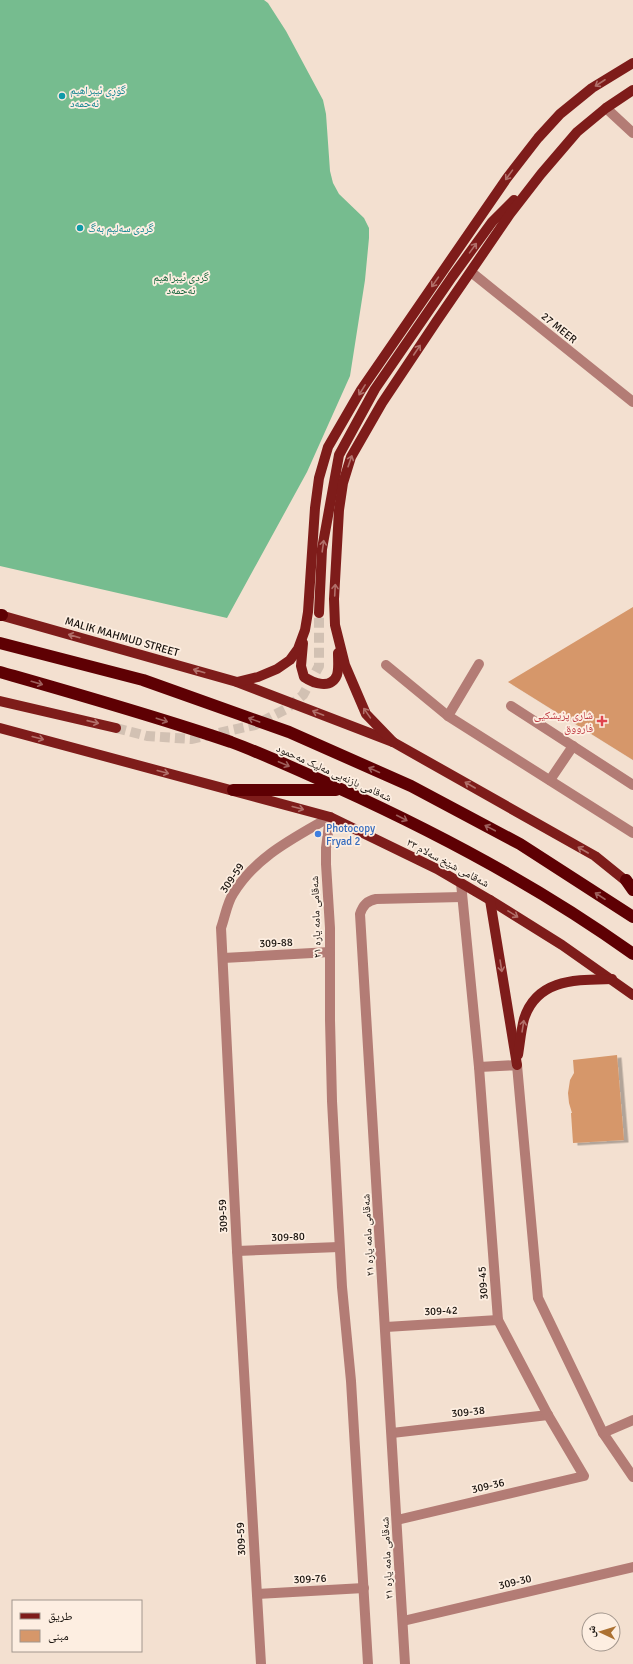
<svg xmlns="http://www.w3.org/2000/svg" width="633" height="1664" font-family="Signika,'Noto Naskh Arabic',sans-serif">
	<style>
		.forest { fill: #76bc8f }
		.building { fill: #d6976a; filter: url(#shadow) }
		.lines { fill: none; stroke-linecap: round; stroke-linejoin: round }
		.major-tunnel { stroke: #d2c1b3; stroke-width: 10; stroke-dasharray: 10 5; stroke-linecap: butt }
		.minor { stroke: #b37c75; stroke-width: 10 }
		.major { stroke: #7e1c1a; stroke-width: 10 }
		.highway { stroke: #5e0003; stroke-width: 12 }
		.oneway { stroke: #b1706a }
		.oneway2 { stroke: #9e5f5c }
		.culture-dot { fill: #0f9aa8; stroke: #fdeee1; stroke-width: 1.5 }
		.health-dot { fill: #e0444e; stroke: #fdeee1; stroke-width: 1.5 }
		.shop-dot { fill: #3f7fe0; stroke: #fdeee1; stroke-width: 1.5 }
		.labels { text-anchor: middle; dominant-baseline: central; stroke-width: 3.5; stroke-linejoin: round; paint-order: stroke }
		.culture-label { font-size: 11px; fill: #0d838f; stroke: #fdeee1; text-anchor: start }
		.park-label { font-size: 11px; fill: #0d6036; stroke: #fdeee1 }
		.street-label { font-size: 11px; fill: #19130e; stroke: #fdeee1 }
		.health-label { font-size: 11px; fill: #be3a42; stroke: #fdeee1; text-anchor: end }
		.shop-label { font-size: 11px; fill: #366cbe; stroke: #fdeee1; text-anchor: start }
	</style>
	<defs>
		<filter id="shadow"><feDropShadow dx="4.5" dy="2.5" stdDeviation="0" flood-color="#0004"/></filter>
	</defs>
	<rect width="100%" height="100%" fill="#f3e0d0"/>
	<path class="forest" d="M0 0H264L268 3 286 31 323 100 326 114 330 171 333 183 339 194 364 218 369 228V238L365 280 350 376 307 472 227 618 0 566Z"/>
	<g class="building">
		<path d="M633 607V760L508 682Z"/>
		<path d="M617 1055 624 1140 573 1143 571 1113H572L569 1103 568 1093 570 1080 574 1073 573 1060Z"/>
	</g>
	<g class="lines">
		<path class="major-tunnel" d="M116 728 147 736 191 739 255 725 286 709 303 695 319 666V613"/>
		<g class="minor">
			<path d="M606 108 633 133"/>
			<path d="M471 272 633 402"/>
			<path d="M386 665 448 716 633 833"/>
			<path d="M511 706 633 785"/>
			<path d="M448 716 479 664"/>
			<path d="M550 780 573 746"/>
			<path d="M330 817 326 848V864L330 928V1020L332 1101 342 1287 351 1381 368 1664"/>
			<path d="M223 958 330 952"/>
			<path d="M479 1067 517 1065 538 1298 603 1433 633 1477"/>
			<path d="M237 1251 339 1247"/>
			<path d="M386 1327 498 1320"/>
			<path d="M392 1433 548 1415"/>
			<path d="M603 1433 633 1420"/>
			<path d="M397 1520 584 1476 548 1415 498 1320 479 1067 461 883"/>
			<path d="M257 1594 364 1588"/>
			<path d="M403 1621 633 1567"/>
			<path d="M261 1664 237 1251 221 928C225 917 227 903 233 894 256 856 294 838 330 817"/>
			<path d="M405 1664 360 914C363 905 367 901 376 899L462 897"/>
		</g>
		<g class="major">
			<path d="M319 613 322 549 339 455 375 389 452 277 492 222 514 200"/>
			<path d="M0 615 237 682 393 742 595 856 631 885"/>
			<path d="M303 643 301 666 304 677C313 683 331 690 337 675 339 669 338 660 338 653"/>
			<path d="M237 682 258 677 277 669 290 660 298 649 305 630 308 612 315 508 319 478 328 447 361 390 507 178 538 138 560 114 592 88 633 63"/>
			<path d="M0 701 116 728"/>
			<path d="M0 728 330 817 437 869 490 900 562 945 633 995"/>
			<path d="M393 742 366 714 345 665 335 625 334 599 339 510 343 483 351 457 382 403 436 322 510 214 541 174 577 132 606 108 633 90"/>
			<path d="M490 900 517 1065"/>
			<path d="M518 1055C520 1043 521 1030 524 1019 537 978 577 980 612 979"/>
		</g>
		<g class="highway">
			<path d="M0 615H2"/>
			<path d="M0 643 143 680 289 732 411 786 520 844 633 917"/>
			<path d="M0 672C77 694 155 716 231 742 266 755 300 771 334 786 438 833 540 887 633 954"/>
			<path d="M233 790H336"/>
			<path d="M626 880 633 890"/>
		</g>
	</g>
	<defs><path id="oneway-shaft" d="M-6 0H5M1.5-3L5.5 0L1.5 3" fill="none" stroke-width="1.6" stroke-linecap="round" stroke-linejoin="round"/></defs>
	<g class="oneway">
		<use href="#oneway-shaft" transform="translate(600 83) rotate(147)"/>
		<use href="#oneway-shaft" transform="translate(509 175) rotate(126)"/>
		<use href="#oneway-shaft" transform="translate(473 248) rotate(-54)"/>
		<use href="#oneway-shaft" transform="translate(435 282) rotate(125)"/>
		<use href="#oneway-shaft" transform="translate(417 350) rotate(-56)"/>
		<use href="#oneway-shaft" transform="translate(362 390) rotate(122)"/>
		<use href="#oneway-shaft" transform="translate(350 461) rotate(-71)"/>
		<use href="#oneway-shaft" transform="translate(323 546) rotate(-82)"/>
		<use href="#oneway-shaft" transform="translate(335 590) rotate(-87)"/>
		<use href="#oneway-shaft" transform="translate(74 636) rotate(-164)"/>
		<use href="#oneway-shaft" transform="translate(199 671) rotate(-164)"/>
		<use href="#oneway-shaft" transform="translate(318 713) rotate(-159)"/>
		<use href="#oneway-shaft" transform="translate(367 713) rotate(-125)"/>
		<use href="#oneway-shaft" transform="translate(93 722) rotate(13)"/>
		<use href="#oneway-shaft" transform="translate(38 738) rotate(15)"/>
		<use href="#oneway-shaft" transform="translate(163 772) rotate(15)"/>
		<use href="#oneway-shaft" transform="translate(470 785) rotate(-150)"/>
		<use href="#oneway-shaft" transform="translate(298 808) rotate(15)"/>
		<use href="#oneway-shaft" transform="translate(583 850) rotate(-150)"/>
		<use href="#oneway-shaft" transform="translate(513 914) rotate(32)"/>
		<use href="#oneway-shaft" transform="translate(501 966) rotate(81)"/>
		<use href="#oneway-shaft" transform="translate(523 1026) rotate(-81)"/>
	</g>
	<g class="oneway2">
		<use href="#oneway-shaft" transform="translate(37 683) rotate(16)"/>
		<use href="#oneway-shaft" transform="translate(162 720) rotate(18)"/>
		<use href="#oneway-shaft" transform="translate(254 720) rotate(-160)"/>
		<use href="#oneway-shaft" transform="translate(284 764) rotate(23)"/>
		<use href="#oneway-shaft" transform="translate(374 770) rotate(-156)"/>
		<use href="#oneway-shaft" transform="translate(402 818) rotate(27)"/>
		<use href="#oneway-shaft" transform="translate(490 828) rotate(-152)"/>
		<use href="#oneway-shaft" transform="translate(600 896) rotate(-147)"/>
	</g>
	<g class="culture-dot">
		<circle cx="62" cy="96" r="4"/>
		<circle cx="80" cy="228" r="4"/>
	</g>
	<path class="health-dot" d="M600 715h4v4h4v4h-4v4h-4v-4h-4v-4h4z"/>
	<circle class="shop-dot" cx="318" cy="834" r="4"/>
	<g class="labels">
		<g class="culture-label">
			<text x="70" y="90">گۆڕی ئیبراھیم<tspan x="70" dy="13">ئەحمەد</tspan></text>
			<text x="88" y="228">گردی سەلیم بەگ</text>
		</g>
		<g class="park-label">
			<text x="181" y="277">گردی ئیبراھیم<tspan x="181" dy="13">ئەحمەد</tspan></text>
		</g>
		<g class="street-label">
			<text transform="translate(559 328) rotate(39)">27 MEER</text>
			<text transform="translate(122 637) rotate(16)">MALIK MAHMUD STREET</text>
			<text transform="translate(334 773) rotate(24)">شەقامی بازنەیی مەلیک مەحمود</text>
			<text transform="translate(448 863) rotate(28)">شەقامی شێخ سەلام ٣٣</text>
			<text transform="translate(232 878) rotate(-56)">309-59</text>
			<text transform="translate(316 917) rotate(-92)">شەقامی مامە یارە ٢١</text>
			<text transform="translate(276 943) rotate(-3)">309-88</text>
			<text transform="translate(223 1216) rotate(-93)">309-59</text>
			<text transform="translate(368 1235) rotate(-93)">شەقامی مامە یارە ٢١</text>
			<text transform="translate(288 1237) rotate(-2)">309-80</text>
			<text transform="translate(483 1283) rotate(-94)">309-45</text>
			<text transform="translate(441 1311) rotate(-3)">309-42</text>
			<text transform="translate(468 1412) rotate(-6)">309-38</text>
			<text transform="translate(488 1486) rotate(-13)">309-36</text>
			<text transform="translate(241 1539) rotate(-93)">309-59</text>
			<text transform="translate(387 1558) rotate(-93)">شەقامی مامە یارە ٢١</text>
			<text transform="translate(310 1579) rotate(-3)">309-76</text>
			<text transform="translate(515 1582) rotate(-13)">309-30</text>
		</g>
		<g class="health-label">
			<text x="593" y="715">شاری پزیشکیی<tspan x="593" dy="13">فارووق</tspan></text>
		</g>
		<g class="shop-label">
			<text x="326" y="828">Photocopy<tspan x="326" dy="13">Fryad 2</tspan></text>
		</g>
	</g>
	<rect x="12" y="1600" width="130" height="52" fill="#fdeee1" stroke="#a2968d"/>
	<rect x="20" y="1613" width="20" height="6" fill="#7e1c1a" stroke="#a2968d"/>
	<text x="48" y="1620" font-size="12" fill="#19130e">طريق</text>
	<rect x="20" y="1630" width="20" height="12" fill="#d6976a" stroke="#a2968d"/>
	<text x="48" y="1640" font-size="12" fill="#19130e">مبنى</text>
	<g transform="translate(601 1632) rotate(274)"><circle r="19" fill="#fdeee1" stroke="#a2968d"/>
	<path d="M0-3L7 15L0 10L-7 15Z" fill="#ac7132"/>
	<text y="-6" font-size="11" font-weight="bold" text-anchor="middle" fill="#19130e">ش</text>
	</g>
</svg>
